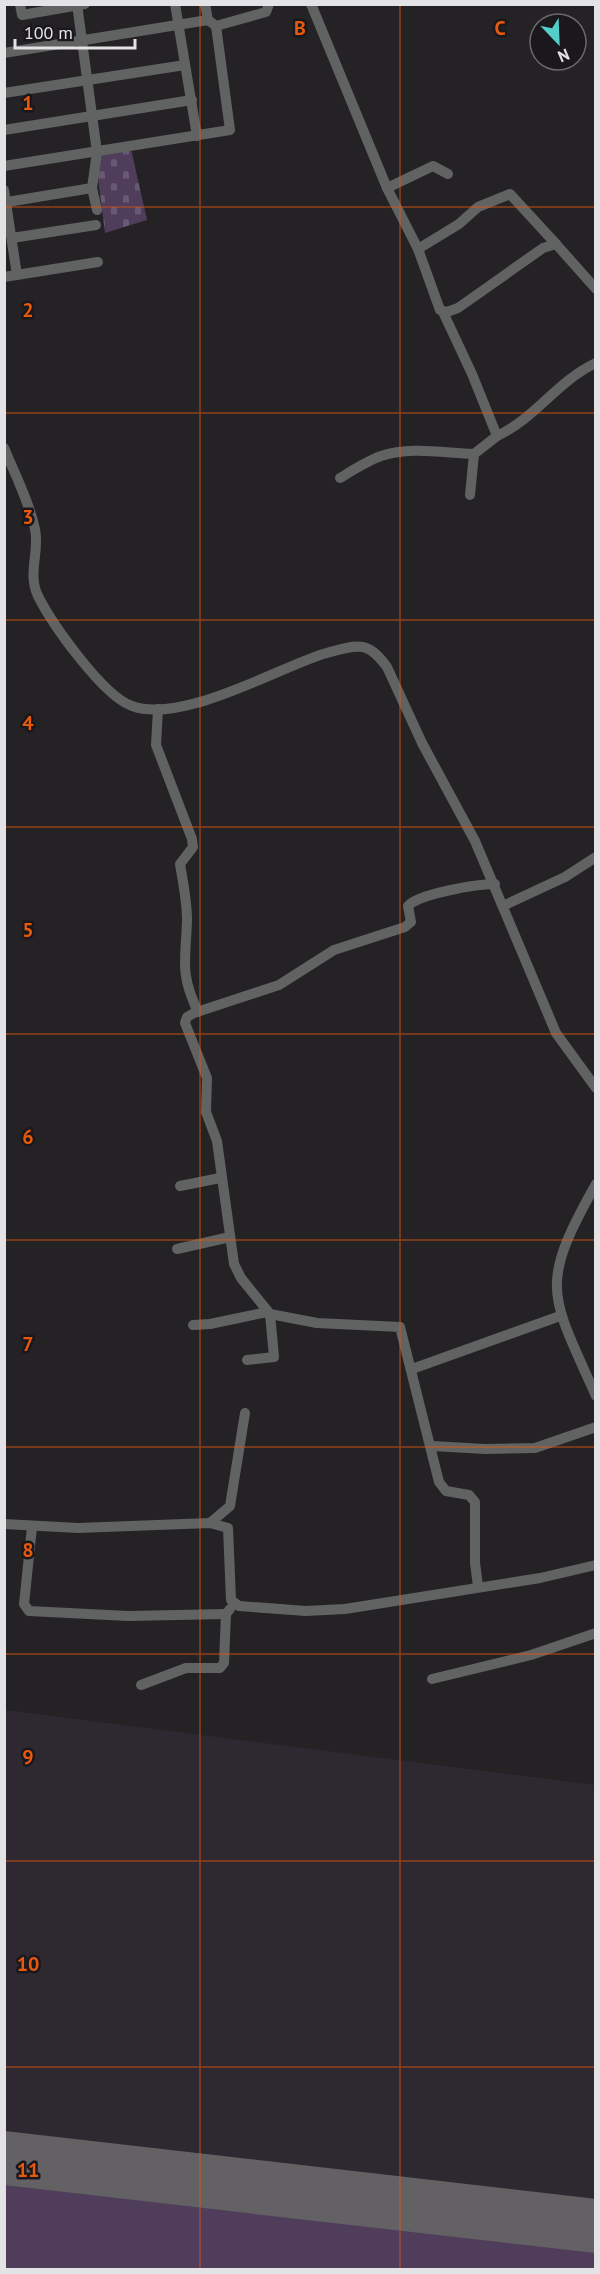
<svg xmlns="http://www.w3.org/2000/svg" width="600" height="2274" font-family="'PT Sans',sans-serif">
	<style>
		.built { fill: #2e2931 }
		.green { fill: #4f3d5b }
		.cemetery { fill: url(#cemetery-stones) }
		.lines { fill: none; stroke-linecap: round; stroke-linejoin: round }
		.runway { stroke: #636164; stroke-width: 54 }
		.minor { stroke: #616363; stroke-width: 10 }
		.grid { fill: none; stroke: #e8590c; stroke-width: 1.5; stroke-opacity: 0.55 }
		.grid-label { font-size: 20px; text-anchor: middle; font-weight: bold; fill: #e8590c; stroke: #1a181c; stroke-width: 5; stroke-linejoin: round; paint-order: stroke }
	</style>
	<defs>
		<pattern id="cemetery-stones" width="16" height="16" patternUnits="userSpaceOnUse" patternTransform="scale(1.5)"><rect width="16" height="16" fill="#4f3d5b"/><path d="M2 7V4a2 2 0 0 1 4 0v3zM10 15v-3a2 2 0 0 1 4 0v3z" fill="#685972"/></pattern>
	</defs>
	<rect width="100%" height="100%" fill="#242225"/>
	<path class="built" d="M5 1710 595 1785V2269L5 2270Z"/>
	<path class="green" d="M4 2185 595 2252V2269H5Z"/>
	<path class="cemetery" d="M131 149 147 220 105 233 95 154Z"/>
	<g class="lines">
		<path class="runway" d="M4 2158 596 2226"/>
		<g class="minor">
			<path d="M20 4 22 15 85 4"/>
			<path d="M77 4 97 152 92 188 97 210"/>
			<path d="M175 4 197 136"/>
			<path d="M311 4 387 188 418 249 440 310 447 312 458 308 543 248 556 244 596 289"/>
			<path d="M216 26 266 12 269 4"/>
			<path d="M4 53 208 20"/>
			<path d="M4 93 185 65"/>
			<path d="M4 130 192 100"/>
			<path d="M4 166 230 130 216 26 208 20 205 4"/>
			<path d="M387 188 433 166 448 174"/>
			<path d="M4 190 17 275"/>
			<path d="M7 202 92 188"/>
			<path d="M12 238 96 225"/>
			<path d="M418 249 459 224 478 207 510 194 556 244"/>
			<path d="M4 277 98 262"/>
			<path d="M443 312 472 374 497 436 474 454 470 495"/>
			<path d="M497 436C536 418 557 381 596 363"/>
			<path d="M4 448C15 474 29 502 35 529 40 552 27 573 38 596 52 624 103 696 132 706 181 724 274 670 323 654 335 651 350 645 363 647 373 649 381 659 387 667L422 743 475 841 556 1033 596 1088"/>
			<path d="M340 478C353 470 367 461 381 456 410 446 444 453 474 454"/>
			<path d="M158 709 156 745 192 839 193 847 180 864C183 882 187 901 187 920 186 960 179 972 198 1012"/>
			<path d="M505 905 565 877 596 857"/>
			<path d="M596 1184C538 1287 550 1293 596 1396"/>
			<path d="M180 1186 220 1178"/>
			<path d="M177 1249 230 1237"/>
			<path d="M193 1325 210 1324 267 1312"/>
			<path d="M247 1360 274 1357 270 1314"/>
			<path d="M412 1369 560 1316"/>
			<path d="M432 1446 485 1449 535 1448 596 1427"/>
			<path d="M210 1523 230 1506 245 1413"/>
			<path d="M4 1524 78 1528 210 1523 228 1528 231 1600 239 1606 306 1611 345 1609 540 1578 596 1565"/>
			<path d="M32 1527 24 1604 29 1611 128 1616 226 1614"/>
			<path d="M478 1586 475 1563V1502L469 1495 446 1491 439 1482 400 1327 317 1323 270 1314 241 1278 234 1264 217 1141 206 1112 207 1078 185 1023 187 1017 194 1013 279 985 334 950 405 927 411 922 408 906C418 894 477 884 495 884"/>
			<path d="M432 1679 531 1655 596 1633"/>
			<path d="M141 1685 186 1668H220L224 1663 226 1614 230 1609"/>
		</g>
	</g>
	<path class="grid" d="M200 4V2270M400 4V2270M4 207H596M4 413H596M4 620H596M4 827H596M4 1034H596M4 1240H596M4 1447H596M4 1654H596M4 1861H596M4 2067H596"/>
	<g class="grid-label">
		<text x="300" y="35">B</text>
		<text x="500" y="35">C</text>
		<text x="28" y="110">1</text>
		<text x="28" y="317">2</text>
		<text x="28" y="524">3</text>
		<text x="28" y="730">4</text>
		<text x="28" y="937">5</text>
		<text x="28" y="1144">6</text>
		<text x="28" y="1351">7</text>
		<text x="28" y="1557">8</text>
		<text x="28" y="1764">9</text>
		<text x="28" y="1971">10</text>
		<text x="28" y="2177">11</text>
	</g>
	<rect width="600" height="2274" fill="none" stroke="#e3e2e4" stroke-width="12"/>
	<g transform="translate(558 42) rotate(157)"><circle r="28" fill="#1a181c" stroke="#6a696c" stroke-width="1.5"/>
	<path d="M0-4.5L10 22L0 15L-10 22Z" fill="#54cdc8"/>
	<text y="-9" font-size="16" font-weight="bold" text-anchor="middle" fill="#e3e2e4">N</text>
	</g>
	<path d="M15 39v9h120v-9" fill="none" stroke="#e3e2e4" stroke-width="3"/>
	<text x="24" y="39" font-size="18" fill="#e3e2e4" stroke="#1a181c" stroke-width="4.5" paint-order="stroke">100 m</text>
</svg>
